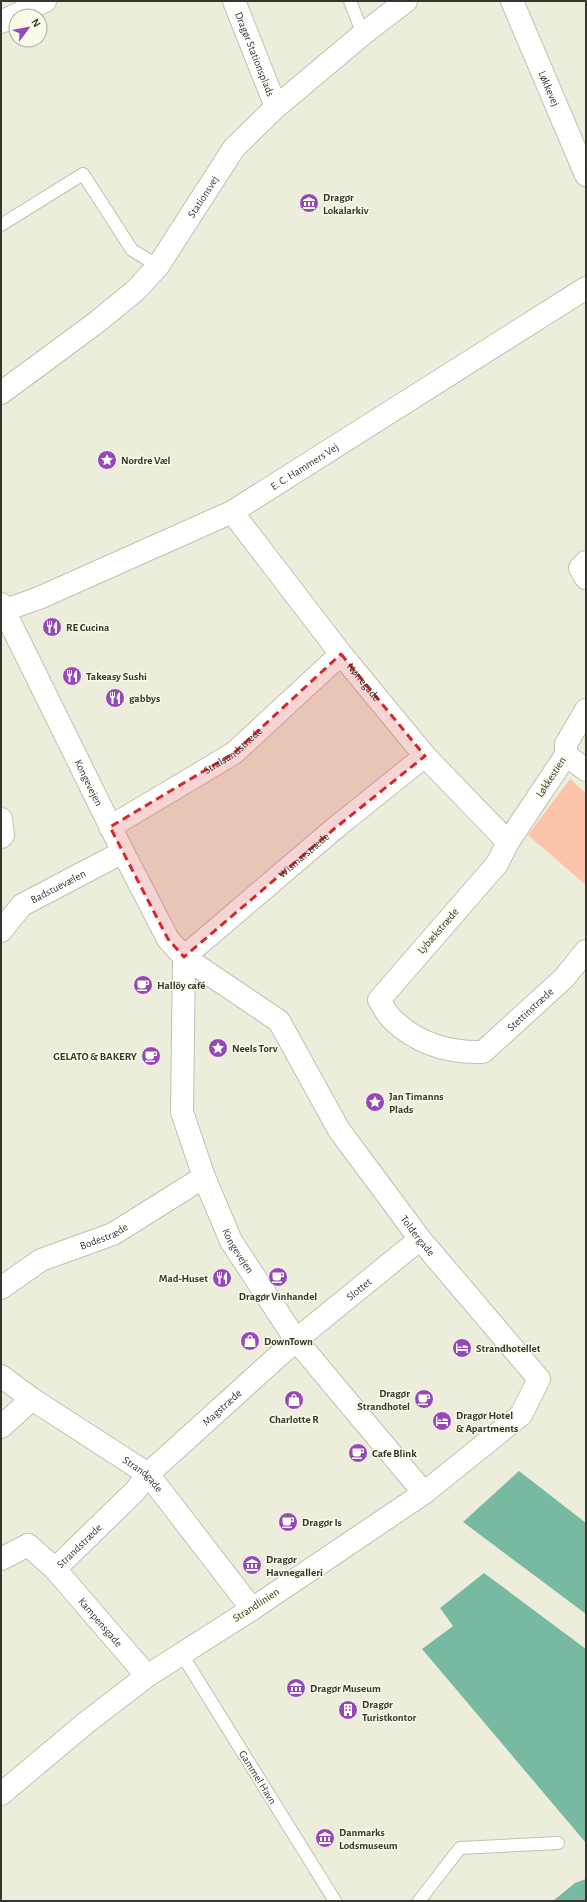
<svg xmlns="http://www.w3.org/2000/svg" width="587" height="1902" font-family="'Alegreya Sans',sans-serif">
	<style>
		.green { fill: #fbc4aa }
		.water { fill: #78b9a1 }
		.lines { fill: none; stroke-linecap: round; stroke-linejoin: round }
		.lane-casing { stroke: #c1c1b1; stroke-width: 14 }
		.street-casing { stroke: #c1c1b1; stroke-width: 24 }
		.lane { stroke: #fff; stroke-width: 12 }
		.street { stroke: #fff; stroke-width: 22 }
		.marked { fill: #d62828; fill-opacity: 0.2; stroke: #d62828; stroke-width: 3; stroke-dasharray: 8 5; stroke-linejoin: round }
		.labels { text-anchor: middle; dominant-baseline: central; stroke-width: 3; stroke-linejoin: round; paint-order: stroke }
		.street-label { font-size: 11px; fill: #36362f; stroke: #fafae9 }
		.poi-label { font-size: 11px; font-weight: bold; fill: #36362f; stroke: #fafae9; text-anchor: start }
	</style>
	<rect width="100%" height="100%" fill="#ededdb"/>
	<path class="green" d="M570 779 586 793V885L528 835Z"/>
	<g class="water">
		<path d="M519 1471 586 1523V1614L463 1522Z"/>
		<path d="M484 1573 586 1649V1843L422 1649 453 1626 440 1608Z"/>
		<path d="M586 1879V1901H553L575 1883Z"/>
	</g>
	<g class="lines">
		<defs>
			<g id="lane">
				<path d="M350 1 363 34"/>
				<path d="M1 225 83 174 132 250 158 266"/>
				<path id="s1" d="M181 1653 335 1901"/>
				<path d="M419 1901 460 1848 558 1843"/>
			</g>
			<g id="street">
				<path id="s2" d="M234 1 276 107"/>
				<path id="s3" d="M512 1 586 175"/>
				<path d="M1 22 45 1"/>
				<path id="s4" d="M1 393 97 322 136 290 158 266 234 148 276 107 363 34 406 1"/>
				<path id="s5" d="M232 512 341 654 425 756 508 842"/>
				<path d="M586 562 580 568 586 578"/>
				<path id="s6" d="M1 604 123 852 168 939 184 957 279 1021 339 1130 420 1239 539 1379 521 1415 424 1493 252 1609 147 1676 87 1722 1 1794"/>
				<path id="s7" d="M5 610 39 598 232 512 586 288"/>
				<path id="s8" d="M586 710 566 744V755L508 842 497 864 379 1000C383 1006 387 1015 393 1020 418 1044 449 1053 483 1052L564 978 586 951"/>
				<path d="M566 755 586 770"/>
				<path d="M1 819 3 835 1 837"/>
				<path id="s9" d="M110 827 234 753 341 654"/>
				<path id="s10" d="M1 931 22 905 123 852"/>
				<path id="s11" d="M184 957 182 1112 204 1177 231 1241 296 1340 424 1493"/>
				<path id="s12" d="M184 957 334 829 425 756"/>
				<path id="s13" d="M1 1288 41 1260 113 1234 204 1177"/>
				<path id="s14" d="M1 1376 32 1399 148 1474 252 1609"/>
				<path d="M1 1427 32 1399"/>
				<path id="s15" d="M1 1559 28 1545 55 1569 136 1490 148 1474 296 1340 420 1239"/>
				<path id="s16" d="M55 1569 147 1676"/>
			</g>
		</defs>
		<use href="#lane" class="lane-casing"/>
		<use href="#street" class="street-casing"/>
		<use href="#lane" class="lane"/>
		<use href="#street" class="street"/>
	</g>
	<path class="marked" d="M341 654 425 756 334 829 184 957 168 939 110 827 234 753Z"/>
	<defs>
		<symbol id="museum-disc" viewBox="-11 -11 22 22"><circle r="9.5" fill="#9647b8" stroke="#fafae9"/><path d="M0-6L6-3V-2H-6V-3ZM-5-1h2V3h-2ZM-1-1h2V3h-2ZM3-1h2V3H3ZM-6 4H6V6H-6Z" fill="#fff"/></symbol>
		<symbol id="sight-disc" viewBox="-11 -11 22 22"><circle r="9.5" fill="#9647b8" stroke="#fafae9"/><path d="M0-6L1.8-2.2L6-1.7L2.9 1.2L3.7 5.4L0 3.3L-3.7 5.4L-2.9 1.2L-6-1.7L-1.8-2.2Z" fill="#fff"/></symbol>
		<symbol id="restaurant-disc" viewBox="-11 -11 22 22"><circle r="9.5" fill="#9647b8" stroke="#fafae9"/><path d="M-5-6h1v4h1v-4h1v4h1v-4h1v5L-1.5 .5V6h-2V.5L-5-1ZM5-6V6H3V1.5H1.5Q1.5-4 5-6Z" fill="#fff"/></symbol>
		<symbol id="cafe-disc" viewBox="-11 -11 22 22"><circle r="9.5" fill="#9647b8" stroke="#fafae9"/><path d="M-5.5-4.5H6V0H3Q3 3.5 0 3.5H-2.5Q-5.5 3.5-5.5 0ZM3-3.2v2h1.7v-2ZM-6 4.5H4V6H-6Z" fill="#fff"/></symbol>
		<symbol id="shop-disc" viewBox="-11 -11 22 22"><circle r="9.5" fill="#9647b8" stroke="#fafae9"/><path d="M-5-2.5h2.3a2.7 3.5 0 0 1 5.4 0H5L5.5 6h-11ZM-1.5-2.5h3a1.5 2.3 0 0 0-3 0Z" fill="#fff"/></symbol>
		<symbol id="hotel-disc" viewBox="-11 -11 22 22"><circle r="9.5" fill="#9647b8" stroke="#fafae9"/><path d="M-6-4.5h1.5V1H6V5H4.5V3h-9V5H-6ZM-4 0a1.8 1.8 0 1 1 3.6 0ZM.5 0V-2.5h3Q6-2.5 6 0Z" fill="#fff"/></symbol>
		<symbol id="building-disc" viewBox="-11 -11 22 22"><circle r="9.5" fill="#9647b8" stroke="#fafae9"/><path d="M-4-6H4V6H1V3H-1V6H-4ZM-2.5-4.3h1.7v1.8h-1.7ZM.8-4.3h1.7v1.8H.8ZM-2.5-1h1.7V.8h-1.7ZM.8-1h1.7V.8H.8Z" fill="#fff"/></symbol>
	</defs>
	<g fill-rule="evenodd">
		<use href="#museum-disc" x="298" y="192" width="22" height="22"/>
		<use href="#sight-disc" x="96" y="449" width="22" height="22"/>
		<use href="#restaurant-disc" x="41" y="616" width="22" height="22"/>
		<use href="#restaurant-disc" x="61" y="665" width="22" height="22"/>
		<use href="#restaurant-disc" x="104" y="687" width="22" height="22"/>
		<use href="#cafe-disc" x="132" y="974" width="22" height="22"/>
		<use href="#sight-disc" x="207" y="1037" width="22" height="22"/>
		<use href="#cafe-disc" x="140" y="1045" width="22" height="22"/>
		<use href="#sight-disc" x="364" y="1091" width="22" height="22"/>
		<use href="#cafe-disc" x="267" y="1266" width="22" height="22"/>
		<use href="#restaurant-disc" x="211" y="1267" width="22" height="22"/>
		<use href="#shop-disc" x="239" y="1330" width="22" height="22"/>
		<use href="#hotel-disc" x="451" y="1337" width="22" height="22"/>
		<use href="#cafe-disc" x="413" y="1388" width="22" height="22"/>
		<use href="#shop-disc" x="283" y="1389" width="22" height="22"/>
		<use href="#hotel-disc" x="431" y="1410" width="22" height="22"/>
		<use href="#cafe-disc" x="347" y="1442" width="22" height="22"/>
		<use href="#cafe-disc" x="277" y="1511" width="22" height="22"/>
		<use href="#museum-disc" x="241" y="1554" width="22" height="22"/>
		<use href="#museum-disc" x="285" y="1677" width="22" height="22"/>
		<use href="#building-disc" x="337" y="1699" width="22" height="22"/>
		<use href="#museum-disc" x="314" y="1827" width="22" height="22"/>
	</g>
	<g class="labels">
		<g class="street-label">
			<text stroke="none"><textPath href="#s2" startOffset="57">Dragør Stationsplads</textPath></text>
			<text stroke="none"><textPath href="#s3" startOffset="95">Løkkevej</textPath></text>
			<text stroke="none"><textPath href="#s4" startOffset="285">Stationsvej</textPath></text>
			<text stroke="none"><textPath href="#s7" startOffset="333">E. C. Hammers Vej</textPath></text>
			<text stroke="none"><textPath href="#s5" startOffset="215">Nørregade</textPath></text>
			<text stroke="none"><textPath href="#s9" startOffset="145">Stralsundstræde</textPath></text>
			<text transform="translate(551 777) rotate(-57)">Løkkestien</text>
			<text stroke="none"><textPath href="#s6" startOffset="199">Kongevejen</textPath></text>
			<text stroke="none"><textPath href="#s12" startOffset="157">Wismarstræde</textPath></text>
			<text stroke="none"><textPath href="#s10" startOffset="74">Badstuevælen</textPath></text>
			<text transform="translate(438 931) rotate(-49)">Lybækstræde</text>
			<text stroke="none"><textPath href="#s8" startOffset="546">Stettinstræde</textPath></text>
			<text stroke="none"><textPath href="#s6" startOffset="769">Toldergade</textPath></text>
			<text stroke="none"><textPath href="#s13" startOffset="116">Bodestræde</textPath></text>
			<text stroke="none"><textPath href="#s11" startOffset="305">Kongevejen</textPath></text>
			<text stroke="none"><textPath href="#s15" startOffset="480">Slottet</textPath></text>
			<text stroke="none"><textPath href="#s15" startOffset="299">Magstræde</textPath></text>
			<text stroke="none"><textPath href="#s14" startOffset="173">Strandgade</textPath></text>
			<text stroke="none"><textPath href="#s15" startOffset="100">Strandstræde</textPath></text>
			<text transform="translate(256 1605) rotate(-33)">Strandlinien</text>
			<text stroke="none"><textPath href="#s16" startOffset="70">Kampensgade</textPath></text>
			<text stroke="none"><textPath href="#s1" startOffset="146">Gammel Havn</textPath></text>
		</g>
		<g class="poi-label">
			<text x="323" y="197">Dragør<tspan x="323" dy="13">Lokalarkiv</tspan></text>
			<text x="121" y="460">Nordre Væl</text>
			<text x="66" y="627">RE Cucina</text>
			<text x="86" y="676">Takeasy Sushi</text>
			<text x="129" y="698">gabbys</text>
			<text x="157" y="985">Hallöy café</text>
			<text x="232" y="1048">Neels Torv</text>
			<text x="137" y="1056" text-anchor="end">GELATO &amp; BAKERY</text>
			<text x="389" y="1096">Jan Timanns<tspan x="389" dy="13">Plads</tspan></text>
			<text x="208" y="1278" text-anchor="end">Mad-Huset</text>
			<text x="278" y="1296" text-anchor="middle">Dragør Vinhandel</text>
			<text x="264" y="1341">DownTown</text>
			<text x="476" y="1348">Strandhotellet</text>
			<text x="410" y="1393" text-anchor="end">Dragør<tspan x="410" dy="13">Strandhotel</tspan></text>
			<text x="456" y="1415">Dragør Hotel<tspan x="456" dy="13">&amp; Apartments</tspan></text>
			<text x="294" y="1419" text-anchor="middle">Charlotte R</text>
			<text x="372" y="1453">Cafe Blink</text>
			<text x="302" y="1522">Dragør Is</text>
			<text x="266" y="1559">Dragør<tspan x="266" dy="13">Havnegalleri</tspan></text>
			<text x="310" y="1688">Dragør Museum</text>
			<text x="362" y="1704">Dragør<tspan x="362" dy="13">Turistkontor</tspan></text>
			<text x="339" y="1832">Danmarks<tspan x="339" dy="13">Lodsmuseum</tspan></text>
		</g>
	</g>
	<rect width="587" height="1902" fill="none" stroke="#36362f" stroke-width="4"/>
	<g transform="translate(28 28) rotate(58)"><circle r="19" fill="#fafae9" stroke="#acac9f"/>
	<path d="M0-3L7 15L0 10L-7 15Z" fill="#9647b8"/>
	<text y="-6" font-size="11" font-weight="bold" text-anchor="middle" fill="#36362f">N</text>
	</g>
</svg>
